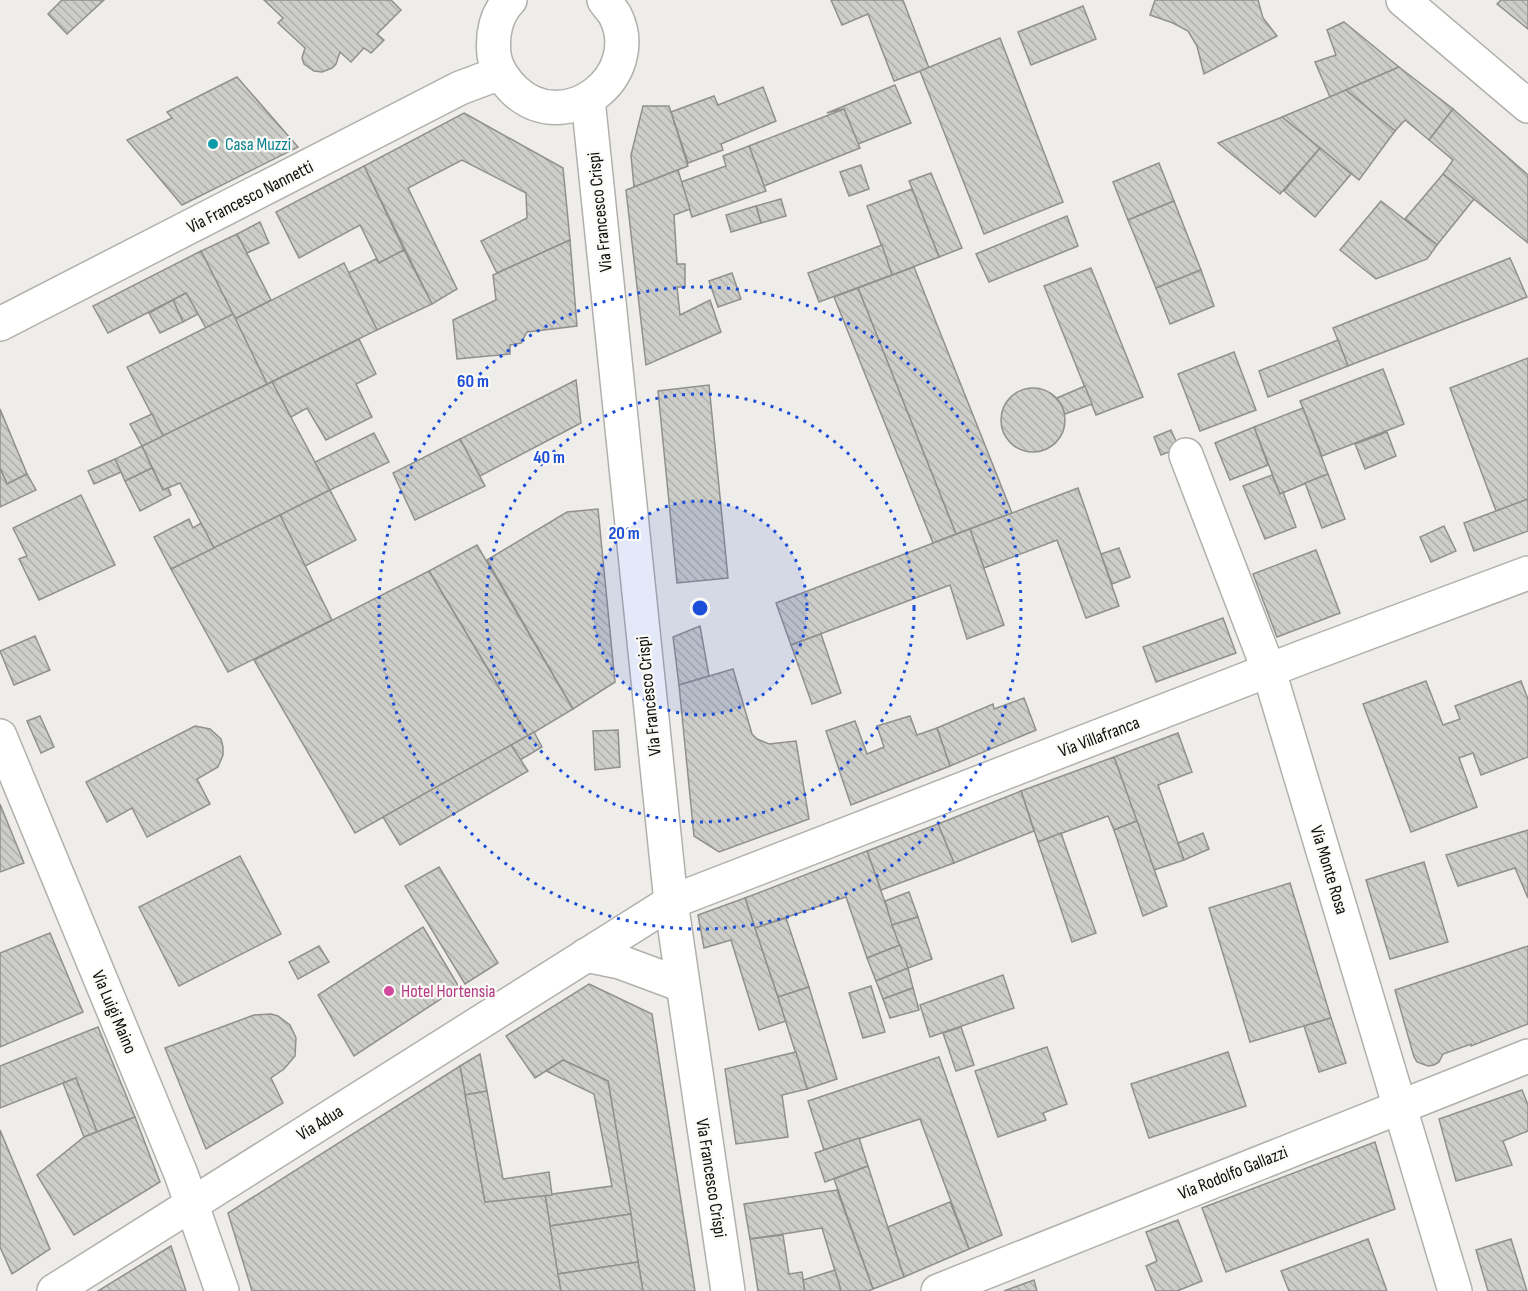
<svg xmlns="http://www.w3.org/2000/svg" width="1528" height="1291" font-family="'Sofia Sans Condensed',sans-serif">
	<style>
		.building { fill: url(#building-back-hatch); stroke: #91908d; stroke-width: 1.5 }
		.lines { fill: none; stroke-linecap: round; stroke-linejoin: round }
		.minor-casing { stroke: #b1b0ad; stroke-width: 36 }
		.minor { stroke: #fff; stroke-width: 33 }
		.ring { fill: none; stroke: #1d4ed8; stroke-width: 3; stroke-dasharray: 3 6 }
		.culture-dot { fill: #0f9aa8; stroke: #fbfaf7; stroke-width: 2 }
		.hotel-dot { fill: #d1479c; stroke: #fbfaf7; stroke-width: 2 }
		.labels { text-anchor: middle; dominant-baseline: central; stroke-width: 4.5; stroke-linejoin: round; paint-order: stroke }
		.culture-label { font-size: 18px; fill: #0d838f; stroke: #fbfaf7; text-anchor: start }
		.street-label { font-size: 18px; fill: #0d0d0c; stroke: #fbfaf7 }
		.hotel-label { font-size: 18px; fill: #b23c85; stroke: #fbfaf7; text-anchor: start }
		.centre { fill: #1d4ed8; stroke: #fbfaf7; stroke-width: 3 }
		.ring-label { font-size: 18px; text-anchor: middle; font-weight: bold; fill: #1d4ed8; stroke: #fbfaf7; stroke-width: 4.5; stroke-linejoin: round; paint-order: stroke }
	</style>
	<defs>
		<pattern id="building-back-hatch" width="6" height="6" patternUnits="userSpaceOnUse" patternTransform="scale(1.5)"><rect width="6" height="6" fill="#cdcdc9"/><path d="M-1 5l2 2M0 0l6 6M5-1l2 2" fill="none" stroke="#afafab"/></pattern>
	</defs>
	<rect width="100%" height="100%" fill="#eeede9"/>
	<g class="building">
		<path d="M62 0H104L67 34 48 14Z"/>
		<path d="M264 0H391L401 10 377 34 384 40 371 53 364 48 351 62 340 52 336 64 332 68 322 72 314 71 304 64 302 58 305 48 278 23 283 18Z"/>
		<path d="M831 0H903L929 68 894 81 868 14 842 25Z"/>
		<path d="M1155 0H1258L1263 18 1277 36 1204 74 1197 46 1188 31 1173 23 1150 15Z"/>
		<path d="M1501 0H1528V29L1497 4Z"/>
		<path d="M1083 6 1096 39 1031 65 1018 32Z"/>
		<path d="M1344 22 1399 67 1330 97 1315 62 1336 55 1327 30Z"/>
		<path d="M1000 38 1063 202 984 234 920 71Z"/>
		<path d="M1399 67 1453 109 1429 140 1405 120 1395 131 1346 90Z"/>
		<path d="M237 77 298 147 182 205 127 140 172 118 167 112Z"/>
		<path d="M895 85 911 123 858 144 844 109 827 113Z"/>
		<path d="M763 87 776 121 721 144 723 150 688 163 671 112 714 96 718 105Z"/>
		<path d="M1346 90 1395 131 1359 180 1282 117Z"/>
		<path d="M643 106H669L688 166 634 187 631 155Z"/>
		<path d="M844 109 860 148 764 186 749 146Z"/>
		<path d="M1453 109 1528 175V243L1443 174 1453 160 1429 140Z"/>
		<path d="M464 113 563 168 570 240 497 273 481 241 527 218 526 193 462 160 408 188 457 289 432 304 364 166Z"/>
		<path d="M1282 117 1320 148 1280 194 1218 143Z"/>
		<path d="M749 146 766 191 692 217 681 182 726 166 723 156Z"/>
		<path d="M1320 148 1351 174 1315 217 1284 191Z"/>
		<path d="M1159 163 1174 201 1128 220 1113 182Z"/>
		<path d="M861 165 869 189 849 196 840 172Z"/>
		<path d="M364 166 404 250 379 263 360 225 299 258 276 212Z"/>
		<path d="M678 170 690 209 674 215 677 264H685V287H677L680 315 710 300 721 332 646 365 626 190Z"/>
		<path d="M931 173 962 248 939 257 909 181Z"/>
		<path d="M1443 174 1474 199 1437 245 1405 219Z"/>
		<path d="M912 189 939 257 892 275 867 206Z"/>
		<path d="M781 199 786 216 761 223 756 206Z"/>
		<path d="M1174 201 1201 270 1156 288 1128 220Z"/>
		<path d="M1381 201 1437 245 1427 259 1376 279 1340 250Z"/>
		<path d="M756 206 761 223 731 232 726 215Z"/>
		<path d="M1067 216 1078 246 989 282 976 254Z"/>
		<path d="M260 222 269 243 247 253 237 234Z"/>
		<path d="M237 234 271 300 235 319 201 251Z"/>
		<path d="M570 240 577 326 527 332 521 343 510 345V354L457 359 453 320 496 300 493 275Z"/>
		<path d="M882 245 892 275 819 302 808 273Z"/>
		<path d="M404 250 432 304 377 330 348 273 376 259 379 263Z"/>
		<path d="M201 251 233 314 206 328 186 293 108 333 93 306Z"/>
		<path d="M1510 258 1527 297 1348 366 1333 328Z"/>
		<path d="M344 263 377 330 267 384 235 319Z"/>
		<path d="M914 267 1012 513 956 534 858 288Z"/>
		<path d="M1091 268 1143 397 1096 415 1044 286Z"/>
		<path d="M1201 270 1214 306 1170 324 1156 288Z"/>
		<path d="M732 273 741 299 718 307 709 281Z"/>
		<path d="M858 288 956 534 933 543 834 297Z"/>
		<path d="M186 293 198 314 183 322 173 300Z"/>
		<path d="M173 300 183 322 160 333 149 313Z"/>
		<path d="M233 314 267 384 163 436 127 367Z"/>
		<path d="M359 339 376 374 356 384 372 417 326 440 307 408 291 417 272 382Z"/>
		<path d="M1338 340 1348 366 1268 397 1259 371Z"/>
		<path d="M1234 352 1256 410 1200 431 1178 374Z"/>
		<path d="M1528 358V499L1496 511 1450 388Z"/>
		<path d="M1383 369 1404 424 1322 456 1300 401Z"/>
		<path d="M576 380 581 423 480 476 460 439Z"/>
		<path d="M272 382 330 490 214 548 180 483 163 490 142 446Z"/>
		<path d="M709 385 728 578 677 583 658 391Z"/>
		<path d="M1085 386 1092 404 1065 414 1057 398Z"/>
		<circle cx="1033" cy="420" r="32"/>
		<path d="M1303 408 1328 474 1280 494 1254 427Z"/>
		<path d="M0 409 27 474 7 484 0 468Z"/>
		<path d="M152 414 163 436 142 446 130 424Z"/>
		<path d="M1254 427 1268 465 1230 480 1215 443Z"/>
		<path d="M1171 430 1179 448 1161 455 1154 437Z"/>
		<path d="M1387 432 1396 456 1365 469 1355 444Z"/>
		<path d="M374 433 389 462 330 490 315 462Z"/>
		<path d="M460 439 485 486 415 520 393 473Z"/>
		<path d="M142 446 152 468 125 481 115 459Z"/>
		<path d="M115 459 121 472 94 484 88 471Z"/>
		<path d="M0 468 7 484 27 474 36 490 0 507Z"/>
		<path d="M152 468 163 490 168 488 171 495 140 511 125 481Z"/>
		<path d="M1328 474 1345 519 1322 528 1305 483Z"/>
		<path d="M1272 475 1280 494 1283 492 1296 527 1265 539 1243 486Z"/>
		<path d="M1078 488 1119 606 1086 618 1057 540 984 568 970 529Z"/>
		<path d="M330 490 356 540 305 566 280 515Z"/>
		<path d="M81 495 115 565 39 600 19 559 27 556 13 528Z"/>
		<path d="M1528 499V531L1474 551 1464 523Z"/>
		<path d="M598 509 615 682 573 709 487 560 567 512Z"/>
		<path d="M280 515 332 620 228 672 171 569Z"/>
		<path d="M189 519 193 528 201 523 214 548 171 569 154 537Z"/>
		<path d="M1444 526 1456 551 1431 562 1420 537Z"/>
		<path d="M970 529 1004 625 967 639 950 585 791 645 776 603Z"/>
		<path d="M477 545 573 709 528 736 429 571Z"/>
		<path d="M1119 548 1130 577 1112 584 1101 554Z"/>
		<path d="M1316 550 1340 613 1277 637 1253 574Z"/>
		<path d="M429 571 528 736 355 833 254 660Z"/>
		<path d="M1223 618 1236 653 1156 682 1143 647Z"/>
		<path d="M700 626 709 676 679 685 673 637Z"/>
		<path d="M821 634 841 693 812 704 791 645Z"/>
		<path d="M35 636 50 670 14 685 0 651Z"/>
		<path d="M733 669 752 734 757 739 769 744 796 741 809 819 719 852 694 836 679 685Z"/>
		<path d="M1426 681 1443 725 1460 719 1455 706 1521 681 1528 699V757L1481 775 1473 753 1459 758 1477 807 1411 832 1363 704Z"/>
		<path d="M1024 698 1036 730 950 766 937 728 993 704 994 709Z"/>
		<path d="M40 716 54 747 41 753 27 721Z"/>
		<path d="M910 716 917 735 937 728 950 766 851 805 826 731 855 721 867 754 884 747 877 726Z"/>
		<path d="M195 726 210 729 221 739 223 747V755L218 767 197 779 210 804 147 837 132 808 107 822 86 782Z"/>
		<path d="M618 730 620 767 595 770 593 731Z"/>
		<path d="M534 732 542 747 520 760 511 745Z"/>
		<path d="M1178 733 1192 772 1158 785 1184 860 1154 870 1114 757Z"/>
		<path d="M511 745 528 771 400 845 383 817Z"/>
		<path d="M1114 757 1137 821 1114 830 1108 816 1038 842 1021 791Z"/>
		<path d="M1021 791 1034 831 954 863 938 824Z"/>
		<path d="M0 804 24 863 0 872Z"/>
		<path d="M1137 821 1167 906 1143 916 1114 830Z"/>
		<path d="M938 824 954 863 881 890 867 851Z"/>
		<path d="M1528 830V898L1515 868 1458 886 1446 855Z"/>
		<path d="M1061 833 1096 933 1072 942 1038 842Z"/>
		<path d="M1203 833 1209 849 1184 860 1178 843Z"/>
		<path d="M867 851 900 945 867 958 846 897 755 928 745 898Z"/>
		<path d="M240 856 281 934 179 986 139 907Z"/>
		<path d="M1424 862 1448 942 1390 959 1366 880Z"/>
		<path d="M439 867 498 963 465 984 405 886Z"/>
		<path d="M1290 883 1331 1018 1250 1042 1209 908Z"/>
		<path d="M909 892 918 917 892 925 885 901Z"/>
		<path d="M745 898 786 1021 759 1030 731 940 704 948 698 915Z"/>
		<path d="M918 917 932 959 908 968 892 925Z"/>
		<path d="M786 918 809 987 778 997 755 928Z"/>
		<path d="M423 927 459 987 354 1056 318 995Z"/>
		<path d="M50 933 83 1012 0 1047V953Z"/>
		<path d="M900 945 908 968 876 981 867 958Z"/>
		<path d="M319 946 329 962 298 979 289 962Z"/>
		<path d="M1528 946V1024L1471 1046V1044L1443 1054 1439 1062 1434 1065 1428 1066 1417 1062 1414 1057 1395 990Z"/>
		<path d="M908 968 913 988 883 999 876 981Z"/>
		<path d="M1003 975 1014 1008 930 1037 920 1005Z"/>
		<path d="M589 984 652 1014 695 1291H643L608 1081 563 1060 535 1078 506 1036Z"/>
		<path d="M871 986 885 1032 863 1038 849 993Z"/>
		<path d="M809 987 837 1079 807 1089 778 997Z"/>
		<path d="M913 988 919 1010 890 1018 883 999Z"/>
		<path d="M271 1014 278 1016 290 1025 296 1038 295 1056 284 1069 271 1078 283 1103 206 1149 165 1048 254 1015Z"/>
		<path d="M1331 1018 1346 1063 1319 1072 1304 1026Z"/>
		<path d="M98 1027 135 1117 97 1132 76 1078 0 1108V1066Z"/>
		<path d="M961 1027 974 1065 956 1071 943 1033Z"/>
		<path d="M1047 1047 1067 1104 1043 1113 1046 1120 998 1137 975 1071Z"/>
		<path d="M796 1052 807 1089 782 1095 788 1137 736 1144 725 1069Z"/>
		<path d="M1228 1052 1246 1106 1149 1138 1131 1084Z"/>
		<path d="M480 1054 487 1091 465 1095 460 1066Z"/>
		<path d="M939 1057 1002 1235 969 1249 920 1119 824 1150 808 1101Z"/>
		<path d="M563 1060 608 1081 631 1214 550 1226 545 1195 612 1186 594 1094 546 1071Z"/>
		<path d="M460 1066 485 1202 545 1195 561 1291H252L228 1213Z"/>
		<path d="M76 1078 97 1132 84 1137 63 1083Z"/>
		<path d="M1522 1090 1528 1105V1131L1503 1141 1512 1165 1456 1181 1439 1119Z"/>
		<path d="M487 1091 503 1179 549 1172 552 1195 485 1202 465 1095Z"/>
		<path d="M135 1117 160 1182 74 1235 37 1175 84 1137Z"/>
		<path d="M0 1130 50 1249 12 1274 0 1247Z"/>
		<path d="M859 1138 868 1166 825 1182 815 1153Z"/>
		<path d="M1375 1142 1395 1209 1226 1272 1202 1208Z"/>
		<path d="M868 1166 904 1277 873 1289 834 1179Z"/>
		<path d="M837 1190 873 1289 868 1291H841L822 1228 750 1239 744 1204Z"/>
		<path d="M950 1202 969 1249 904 1277 888 1227Z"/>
		<path d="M631 1214 638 1262 558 1274 550 1226Z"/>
		<path d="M1178 1220 1202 1281 1177 1291H1156L1146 1266 1157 1261 1146 1232Z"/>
		<path d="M783 1235 789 1274 802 1272 805 1291H758L750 1239Z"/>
		<path d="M1368 1239 1387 1291H1289L1281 1271Z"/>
		<path d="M1511 1239 1527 1291H1488L1476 1250Z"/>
		<path d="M171 1246 186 1291H98Z"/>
		<path d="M638 1262 643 1291H561L558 1274Z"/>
		<path d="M835 1270 841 1291H805L803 1280Z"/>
		<path d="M1034 1280 1037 1291H1004Z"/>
	</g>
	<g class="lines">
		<defs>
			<g id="minor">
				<path d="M510 0C495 15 492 34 494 55 496 68 504 80 514 90 565 139 646 76 615 15 612 10 607 5 604 0"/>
				<path d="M1403 0 1528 106"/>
				<path d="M588 99 671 902 728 1291"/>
				<path d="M0 324 460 88 500 73"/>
				<path d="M1186 455 1269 671 1455 1291"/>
				<path d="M0 736 181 1174 222 1291"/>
				<path d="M586 955 620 962 682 985"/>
				<path d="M54 1291 671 902 1303 657 1528 573"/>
				<path d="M938 1291 1528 1056"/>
			</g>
		</defs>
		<use href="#minor" class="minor-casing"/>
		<use href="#minor" class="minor"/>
	</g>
	<circle cx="700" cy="608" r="107" fill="#1d4ed8" fill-opacity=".12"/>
	<g class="ring">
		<circle cx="700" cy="608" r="107"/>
		<circle cx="700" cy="608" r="214"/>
		<circle cx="700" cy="608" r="321"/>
	</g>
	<circle class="culture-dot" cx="213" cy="144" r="6"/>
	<circle class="hotel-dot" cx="389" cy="991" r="6"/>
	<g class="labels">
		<g class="culture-label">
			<text x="225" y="144">Casa Muzzi</text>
		</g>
		<g class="street-label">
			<text transform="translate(250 197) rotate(-27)">Via Francesco Nannetti</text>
			<text transform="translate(600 212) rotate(-96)">Via Francesco Crispi</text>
			<text transform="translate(649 696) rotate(-96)">Via Francesco Crispi</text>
			<text transform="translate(1099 737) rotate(-21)">Via Villafranca</text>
			<text transform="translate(1329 870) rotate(73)">Via Monte Rosa</text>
			<text transform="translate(114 1012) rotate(67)">Via Luigi Maino</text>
			<text transform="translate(320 1123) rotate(-32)">Via Adua</text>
			<text transform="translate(1233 1173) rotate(-22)">Via Rodolfo Gallazzi</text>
			<text transform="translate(711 1178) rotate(81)">Via Francesco Crispi</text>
		</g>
		<g class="hotel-label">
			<text x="401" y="991">Hotel Hortensia</text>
		</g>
	</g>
	<circle cx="700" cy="608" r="9" class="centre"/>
	<g class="ring-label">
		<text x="473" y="387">60 m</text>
		<text x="549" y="463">40 m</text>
		<text x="624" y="539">20 m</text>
	</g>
</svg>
